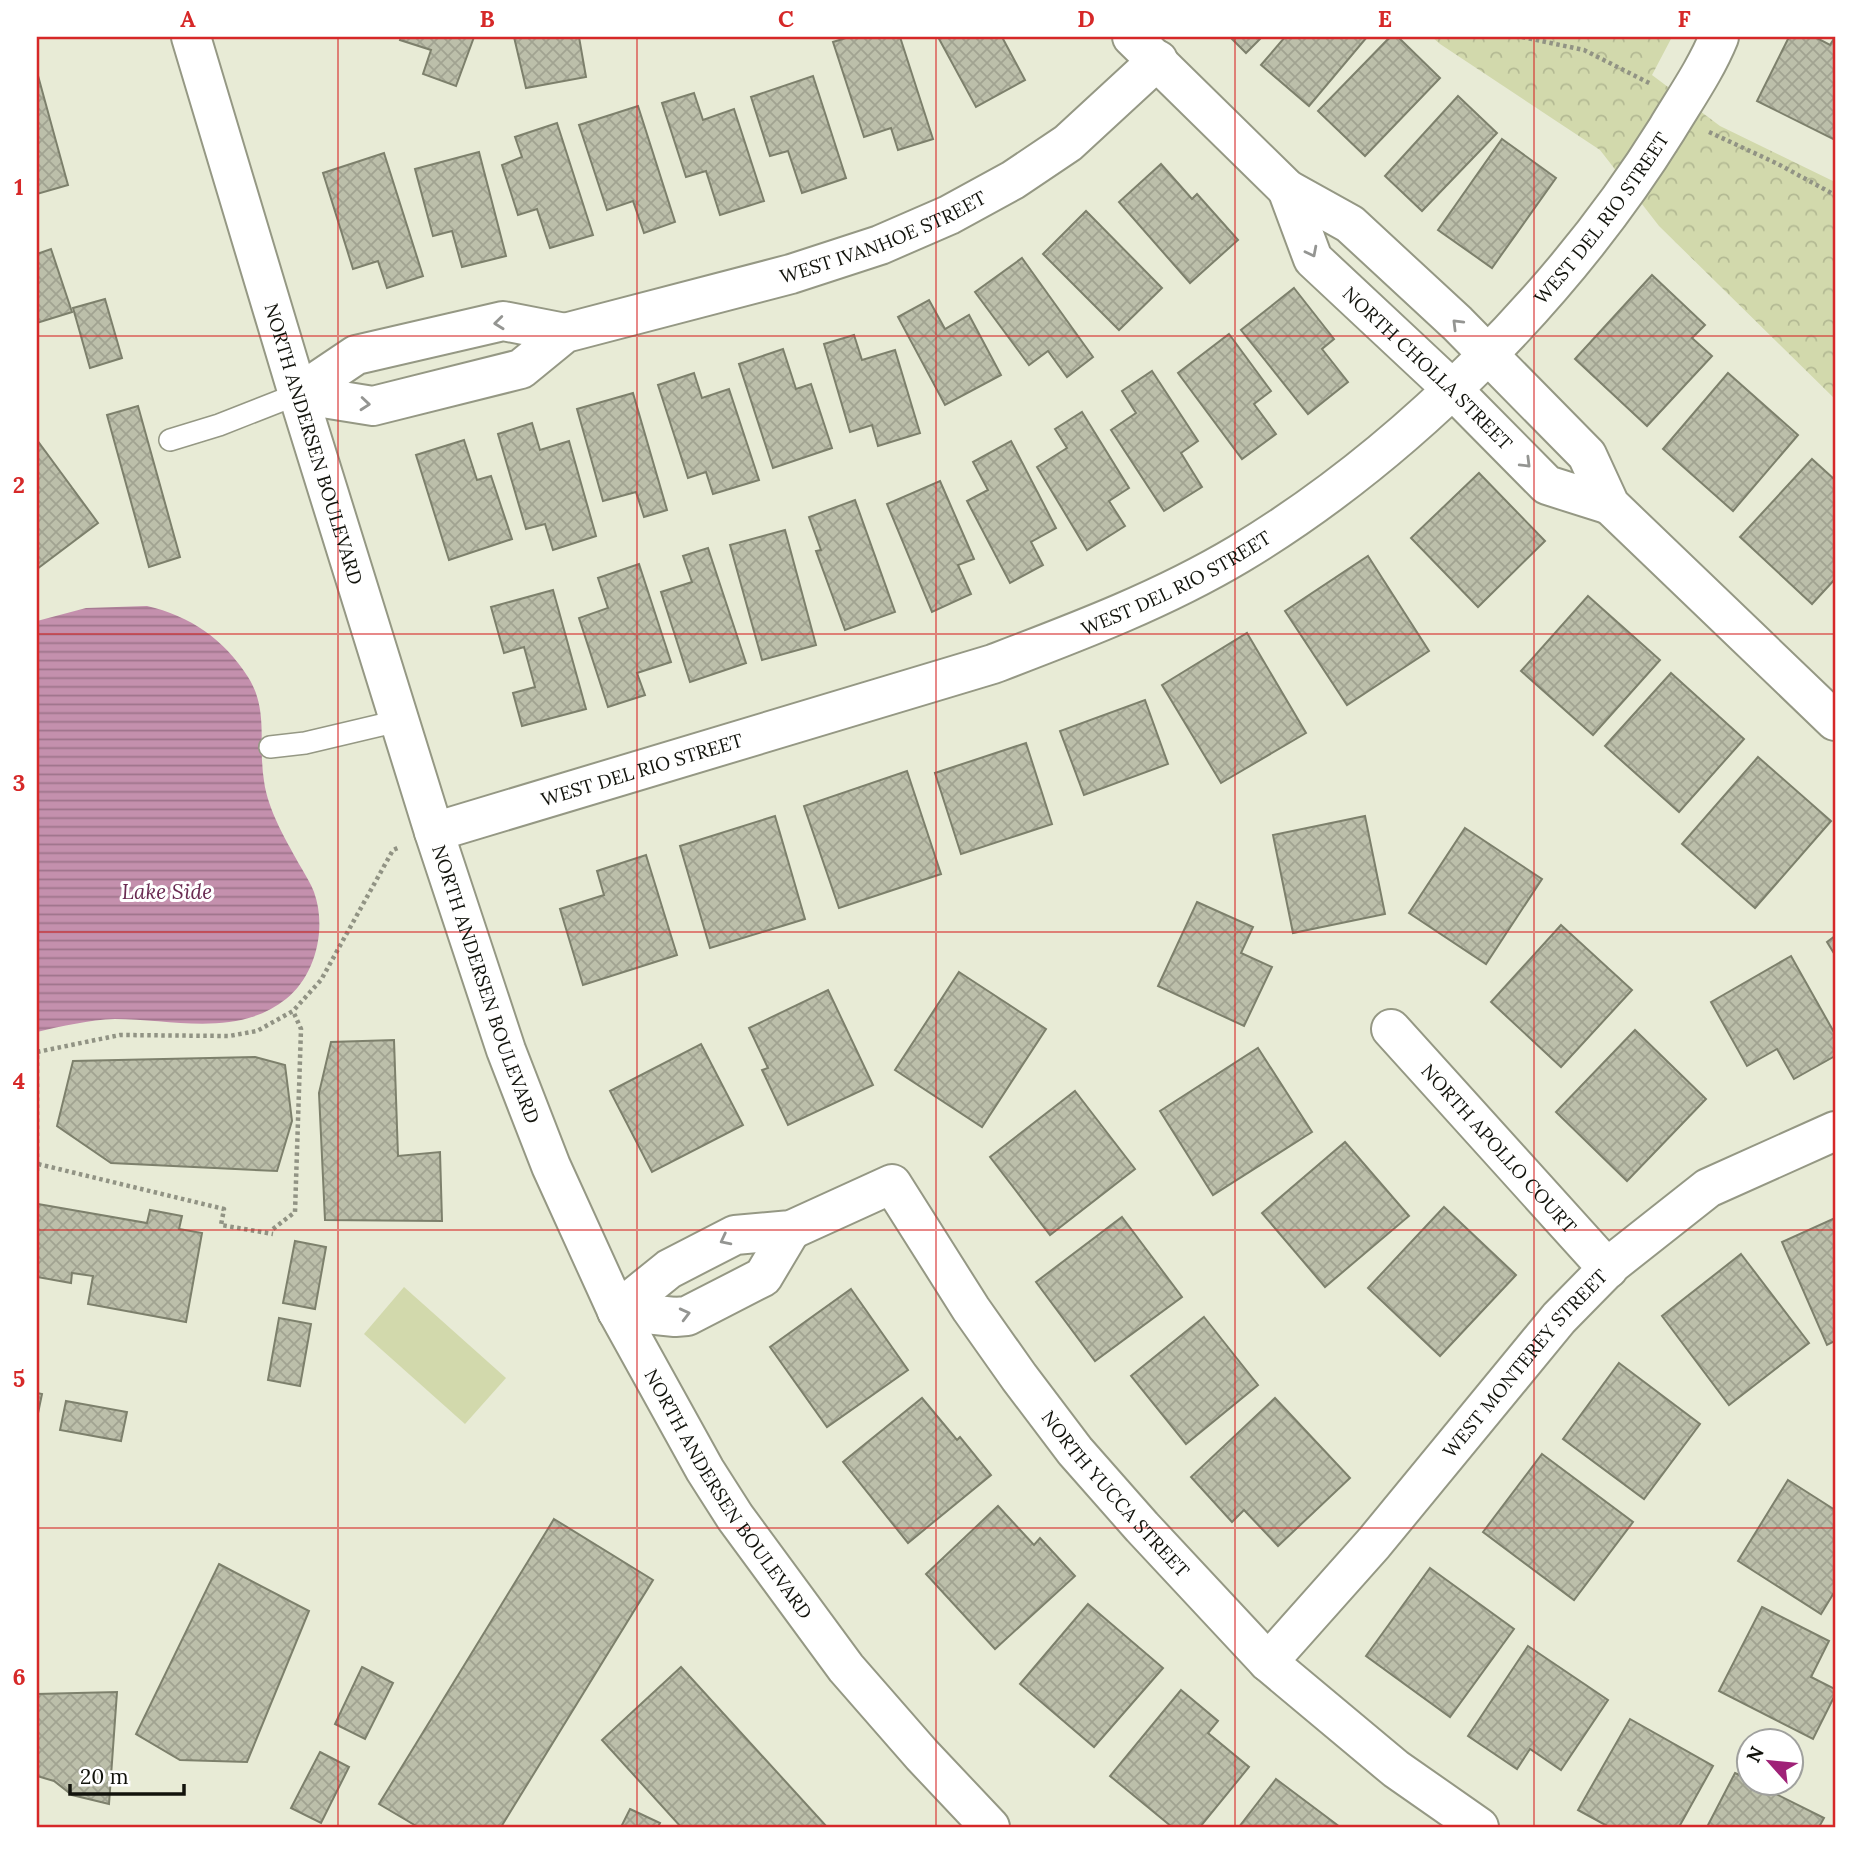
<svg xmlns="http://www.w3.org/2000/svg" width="1872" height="1864" font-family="Lora,serif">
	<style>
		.park { fill: url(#park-crowns) }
		.pitch { fill: #d2d9ac }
		.water { fill: url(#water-rules) }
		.building { fill: url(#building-cross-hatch); stroke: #7d806c; stroke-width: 2 }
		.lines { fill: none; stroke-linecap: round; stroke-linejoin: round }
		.service-casing { stroke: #959884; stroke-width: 24 }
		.minor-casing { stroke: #959884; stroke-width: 42 }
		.tertiary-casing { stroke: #959884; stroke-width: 42 }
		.path { stroke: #919384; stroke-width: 4.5; stroke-dasharray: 3.5 3.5; stroke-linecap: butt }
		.service { stroke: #fff; stroke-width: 21 }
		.minor { stroke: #fff; stroke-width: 38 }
		.tertiary { stroke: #fff; stroke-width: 38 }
		.oneway { stroke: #949592 }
		.grid { fill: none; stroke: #d62828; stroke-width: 2; stroke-opacity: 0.55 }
		.labels { text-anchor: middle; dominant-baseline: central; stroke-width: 6; stroke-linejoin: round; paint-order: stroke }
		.street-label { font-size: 19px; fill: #12130c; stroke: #fff }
		.water-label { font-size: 21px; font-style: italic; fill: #6a2b52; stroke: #fff }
		.neatline { fill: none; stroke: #d62828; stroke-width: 2.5 }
		.grid-label { font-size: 23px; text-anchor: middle; font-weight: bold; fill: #d62828 }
	</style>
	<defs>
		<pattern id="park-crowns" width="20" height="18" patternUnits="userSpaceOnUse" patternTransform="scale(1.75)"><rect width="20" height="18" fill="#d2d9ac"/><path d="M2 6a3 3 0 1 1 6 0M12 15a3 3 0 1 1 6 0" fill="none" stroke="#b3b993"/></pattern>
		<pattern id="water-rules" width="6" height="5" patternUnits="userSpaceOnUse" patternTransform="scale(1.75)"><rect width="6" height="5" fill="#c490ad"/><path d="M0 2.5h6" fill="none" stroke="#9e748b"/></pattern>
		<pattern id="building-cross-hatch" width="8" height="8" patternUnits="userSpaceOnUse" patternTransform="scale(1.75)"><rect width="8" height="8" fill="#bcbfaa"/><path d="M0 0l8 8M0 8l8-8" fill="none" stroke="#a1a391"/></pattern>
	</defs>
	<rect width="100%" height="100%" fill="#e8ebd6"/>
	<path class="park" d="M1432 37H1672L1652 75 1720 126 1835 182V399L1659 226 1600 150 1440 44Z"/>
	<path class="pitch" d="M404 1287 506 1378 465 1424 364 1334Z"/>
	<path class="water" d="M147 606C190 616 224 639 248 677 269 710 258 745 264 781 268 811 287 842 302 869 306 876 311 884 314 892 327 928 316 975 286 999 237 1038 172 1019 115 1019 89 1020 62 1026 37 1032V621L86 608Z"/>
	<g class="building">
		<path d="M401 37H474L456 86 423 74 431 50 400 40Z"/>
		<path d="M514 37H579L586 77 526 88Z"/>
		<path d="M849 37H900L933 139 898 150 891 128 864 137 833 42Z"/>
		<path d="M938 37H1002L1025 80 976 107Z"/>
		<path d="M1230 37H1262L1246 53Z"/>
		<path d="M1285 37H1367L1309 106 1261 65Z"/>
		<path d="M1390 37H1398L1440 78 1365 156 1318 111Z"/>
		<path d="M1789 37H1815L1830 45 1835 37V140L1757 101Z"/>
		<path d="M37 72 68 185 37 194Z"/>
		<path d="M813 76 846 178 802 193 788 151 770 156 751 97Z"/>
		<path d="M694 93 703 120 734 109 764 201 720 215 706 171 686 177 662 103Z"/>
		<path d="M1458 96 1497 133 1422 211 1385 176Z"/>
		<path d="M638 106 675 222 644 233 633 201 607 210 579 125Z"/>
		<path d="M557 123 593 235 550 248 537 209 518 215 502 165 522 157 515 137Z"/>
		<path d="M1502 139 1556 178 1492 268 1438 230Z"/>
		<path d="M479 152 506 256 462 267 452 231 433 236 415 169Z"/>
		<path d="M384 153 423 276 387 288 378 261 353 269 323 173Z"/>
		<path d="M1161 164 1192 199 1197 194 1238 240 1190 283 1119 202Z"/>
		<path d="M1086 211 1162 288 1119 330 1043 254Z"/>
		<path d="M51 249 72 312 37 323V254Z"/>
		<path d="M1022 258 1093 357 1067 377 1048 351 1029 365 975 292Z"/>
		<path d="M1652 275 1705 325 1692 338 1712 356 1647 426 1575 359Z"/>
		<path d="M1294 288 1334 339 1322 349 1348 382 1308 414 1241 330Z"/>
		<path d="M105 299 122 358 90 368 73 308Z"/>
		<path d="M929 300 945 329 969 315 1001 375 945 405 898 317Z"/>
		<path d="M1229 334 1271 391 1254 404 1276 434 1242 459 1178 373Z"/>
		<path d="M854 335 862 360 895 350 920 433 878 446 872 425 850 432 824 344Z"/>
		<path d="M783 349 796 389 811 384 832 448 773 468 739 364Z"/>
		<path d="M1152 371 1198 441 1181 453 1202 487 1164 511 1111 430 1136 413 1122 391Z"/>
		<path d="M694 373 702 398 729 389 759 480 713 494 706 472 688 478 658 385Z"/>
		<path d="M1728 373 1798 435 1733 511 1663 449Z"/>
		<path d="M633 393 667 510 644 517 636 492 603 501 577 409Z"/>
		<path d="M138 406 180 557 149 567 107 415Z"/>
		<path d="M1082 412 1129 488 1109 501 1125 526 1087 550 1037 467 1067 448 1055 429Z"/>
		<path d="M532 423 540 450 569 441 596 536 553 550 545 524 526 529 498 434Z"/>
		<path d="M37 440 98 523 37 569Z"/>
		<path d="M464 440 477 480 491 476 512 539 449 560 416 455Z"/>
		<path d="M1011 441 1056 528 1031 542 1043 565 1010 583 967 501 988 490 973 462Z"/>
		<path d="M1812 459 1835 480V579L1812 604 1740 537Z"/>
		<path d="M1479 473 1545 541 1478 607 1411 538Z"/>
		<path d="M940 481 974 559 958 565 971 594 932 612 887 504Z"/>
		<path d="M855 500 895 612 845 630 816 551 821 550 809 517Z"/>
		<path d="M785 530 816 645 762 660 730 545Z"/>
		<path d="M708 548 746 663 690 682 661 592 692 582 683 556Z"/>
		<path d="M1368 556 1429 651 1347 705 1285 611Z"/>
		<path d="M639 564 671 662 637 673 645 695 608 707 579 618 608 608 598 578Z"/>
		<path d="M553 590 586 709 522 726 513 693 535 687 524 647 504 653 491 607Z"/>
		<path d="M1588 596 1660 660 1593 735 1521 671Z"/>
		<path d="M1247 633 1306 733 1221 783 1162 685Z"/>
		<path d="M1671 673 1744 739 1679 812 1605 746Z"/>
		<path d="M1145 700 1168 764 1084 795 1060 731Z"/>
		<path d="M1026 743 1052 824 961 854 935 773Z"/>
		<path d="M1758 757 1831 821 1755 908 1682 844Z"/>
		<path d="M907 771 941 874 839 908 804 806Z"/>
		<path d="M775 816 805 919 710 948 680 846Z"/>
		<path d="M1365 816 1385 914 1293 933 1273 835Z"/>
		<path d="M1465 828 1542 879 1486 964 1409 913Z"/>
		<path d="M646 855 677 955 583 985 560 909 604 895 597 871Z"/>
		<path d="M1197 902 1253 927 1241 953 1272 967 1244 1026 1158 986Z"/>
		<path d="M1561 925 1632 990 1561 1067 1491 1002Z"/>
		<path d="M1835 936V955L1827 942Z"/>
		<path d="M1791 956 1835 1034V1056L1794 1079 1777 1049 1747 1066 1711 1002Z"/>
		<path d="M959 972 1046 1029 982 1127 895 1070Z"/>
		<path d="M828 990 873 1085 788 1125 762 1070 768 1068 749 1028Z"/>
		<path d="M1635 1030 1706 1099 1627 1181 1556 1112Z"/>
		<path d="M394 1040 398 1156 440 1152 442 1221 325 1220 319 1093 331 1042Z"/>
		<path d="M701 1044 743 1125 652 1172 610 1091Z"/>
		<path d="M1258 1048 1312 1132 1213 1195 1160 1111Z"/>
		<path d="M255 1057 285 1065 292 1121 277 1171 111 1163 57 1126 73 1061Z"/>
		<path d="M1075 1091 1135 1169 1050 1235 990 1157Z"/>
		<path d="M1345 1142 1409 1216 1325 1287 1262 1213Z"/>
		<path d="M38 1204 147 1223 150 1210 182 1216 179 1229 202 1233 186 1322 88 1304 93 1276 72 1273 71 1283 37 1277Z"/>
		<path d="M1444 1207 1516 1275 1440 1356 1368 1288Z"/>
		<path d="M1122 1217 1182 1297 1095 1361 1036 1282Z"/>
		<path d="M1835 1218V1341L1827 1345 1782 1242Z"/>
		<path d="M295 1241 326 1247 315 1309 283 1303Z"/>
		<path d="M1741 1254 1809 1343 1729 1405 1662 1316Z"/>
		<path d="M851 1289 908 1370 827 1427 770 1347Z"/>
		<path d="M1204 1317 1258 1385 1186 1444 1131 1376Z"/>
		<path d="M279 1318 311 1324 300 1386 268 1380Z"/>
		<path d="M1619 1363 1700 1424 1644 1499 1563 1439Z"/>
		<path d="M37 1393 42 1394 37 1418Z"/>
		<path d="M922 1398 957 1440 960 1437 991 1475 908 1543 843 1462Z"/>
		<path d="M1275 1398 1350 1478 1278 1546 1244 1510 1232 1522 1191 1477Z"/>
		<path d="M66 1401 127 1412 121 1441 60 1430Z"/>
		<path d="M1542 1454 1633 1522 1574 1600 1483 1532Z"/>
		<path d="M1788 1480 1835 1510V1591L1821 1614 1738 1561Z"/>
		<path d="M998 1506 1034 1545 1040 1538 1075 1576 995 1649 926 1574Z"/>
		<path d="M554 1519 653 1580 501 1827H418L379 1804Z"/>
		<path d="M219 1564 309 1611 247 1762 180 1760 136 1734Z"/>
		<path d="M1430 1568 1514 1629 1450 1717 1366 1656Z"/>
		<path d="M1088 1604 1163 1668 1094 1747 1020 1684Z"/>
		<path d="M1762 1607 1829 1641 1811 1677 1835 1689V1695L1813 1739 1719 1691Z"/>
		<path d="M1528 1646 1608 1700 1561 1770 1530 1749 1517 1769 1468 1736Z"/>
		<path d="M362 1667 393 1683 365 1739 335 1724Z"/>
		<path d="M681 1667 827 1827H681L602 1740Z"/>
		<path d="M1181 1690 1218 1721 1208 1733 1249 1767 1200 1827H1172L1110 1776Z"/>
		<path d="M117 1692 109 1804 72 1795 54 1781 37 1776V1694Z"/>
		<path d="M1630 1719 1713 1766 1679 1827H1609L1578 1810Z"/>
		<path d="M320 1752 349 1767 321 1823 291 1808Z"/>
		<path d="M1735 1773 1750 1780V1784H1756L1824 1818 1819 1827H1707Z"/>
		<path d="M1276 1779 1340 1827H1239Z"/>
		<path d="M630 1809 660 1823 658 1827H621Z"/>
	</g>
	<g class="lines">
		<defs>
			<g id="service">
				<path d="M170 440 219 425 298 394"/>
				<path d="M270 747 305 743 398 721"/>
			</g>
			<g id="minor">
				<path d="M1132 37 1287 189 1350 224 1457 323 1587 455 1610 505 1835 721"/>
				<path id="s1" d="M1287 189 1313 259 1452 389 1547 485 1610 505"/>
				<path id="s2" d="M298 394 373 406 521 369 565 333 791 274 880 245 949 215 1013 180 1068 143 1158 60"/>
				<path d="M298 394 356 355 503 321 565 333"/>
				<path id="s3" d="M434 832 993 664C1077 632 1162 600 1239 554 1405 454 1565 293 1667 129 1685 99 1706 69 1719 37"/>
				<path id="s4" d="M1391 1029 1608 1269"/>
				<path id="s5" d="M617 1311 669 1269 735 1235 791 1230 892 1184 971 1309 1019 1377 1075 1451 1142 1527 1268 1662 1396 1769 1479 1827"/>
				<path d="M617 1311 675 1317 687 1316 763 1277 791 1230"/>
				<path id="s6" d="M1268 1662 1374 1543 1559 1318 1613 1263 1708 1188 1835 1131"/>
			</g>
			<g id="tertiary">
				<path id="s7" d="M191 37 298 394 434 832 506 1050 551 1166 617 1311 705 1470 735 1517 846 1668 922 1755 990 1827"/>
			</g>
		</defs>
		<use href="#service" class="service-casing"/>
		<use href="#minor" class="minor-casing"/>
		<use href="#tertiary" class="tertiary-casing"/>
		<g class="path">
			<path d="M1522 37 1584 50 1651 84"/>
			<path d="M1709 132 1778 164 1835 195"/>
			<path d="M37 1052 120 1035 229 1036 257 1031 293 1011 321 980 393 850 400 847"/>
			<path d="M38 1164 224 1209 221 1225 273 1234"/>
			<path d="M37 1171V1052"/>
			<path d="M273 1229 295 1212 301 1029 293 1011"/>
		</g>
		<use href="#service" class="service"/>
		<use href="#minor" class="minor"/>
		<use href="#tertiary" class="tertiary"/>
	</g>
	<defs><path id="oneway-chevron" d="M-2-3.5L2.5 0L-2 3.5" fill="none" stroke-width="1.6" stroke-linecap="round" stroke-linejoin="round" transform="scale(1.75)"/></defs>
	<g class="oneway">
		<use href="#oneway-chevron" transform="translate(1312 252) rotate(63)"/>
		<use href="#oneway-chevron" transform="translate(499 323) rotate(174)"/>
		<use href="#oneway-chevron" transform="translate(1457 324) rotate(-135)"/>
		<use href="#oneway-chevron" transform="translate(365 404) rotate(5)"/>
		<use href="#oneway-chevron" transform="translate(1526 463) rotate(45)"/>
		<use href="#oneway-chevron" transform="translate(725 1240) rotate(153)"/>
		<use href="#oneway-chevron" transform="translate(685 1314) rotate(-14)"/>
	</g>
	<path class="grid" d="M338 37V1827M637 37V1827M936 37V1827M1235 37V1827M1534 37V1827M37 336H1835M37 634H1835M37 932H1835M37 1230H1835M37 1528H1835"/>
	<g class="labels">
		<g class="street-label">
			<text stroke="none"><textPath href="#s3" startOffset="1351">WEST DEL RIO STREET</textPath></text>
			<text stroke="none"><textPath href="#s2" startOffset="618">WEST IVANHOE STREET</textPath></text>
			<text stroke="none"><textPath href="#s1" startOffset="233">NORTH CHOLLA STREET</textPath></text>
			<text stroke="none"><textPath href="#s7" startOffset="425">NORTH ANDERSEN BOULEVARD</textPath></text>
			<text stroke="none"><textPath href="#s3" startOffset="784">WEST DEL RIO STREET</textPath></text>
			<text stroke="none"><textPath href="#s3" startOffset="217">WEST DEL RIO STREET</textPath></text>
			<text stroke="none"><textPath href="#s7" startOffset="992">NORTH ANDERSEN BOULEVARD</textPath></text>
			<text stroke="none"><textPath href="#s4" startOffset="161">NORTH APOLLO COURT</textPath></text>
			<text stroke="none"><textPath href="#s6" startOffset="394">WEST MONTEREY STREET</textPath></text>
			<text stroke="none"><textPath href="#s7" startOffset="1559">NORTH ANDERSEN BOULEVARD</textPath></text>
			<text stroke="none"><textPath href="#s5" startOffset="691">NORTH YUCCA STREET</textPath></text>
		</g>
		<g class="water-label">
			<text x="167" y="891">Lake Side</text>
		</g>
	</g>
	<rect width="1872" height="1864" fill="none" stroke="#ffffff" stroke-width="77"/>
	<g transform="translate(1770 1762) rotate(297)"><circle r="33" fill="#ffffff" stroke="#a0a19e" stroke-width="2"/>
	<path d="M0-5L12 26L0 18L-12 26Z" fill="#9f2277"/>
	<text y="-10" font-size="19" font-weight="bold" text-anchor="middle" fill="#12130c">N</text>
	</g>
	<path d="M70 1784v10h114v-10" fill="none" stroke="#12130c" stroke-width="3.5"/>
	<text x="80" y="1784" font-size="21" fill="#12130c" stroke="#ffffff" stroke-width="5" paint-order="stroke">20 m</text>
	<rect x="38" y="38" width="1796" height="1788" class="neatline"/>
	<g class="grid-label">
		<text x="188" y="27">A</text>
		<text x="487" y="27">B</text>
		<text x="786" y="27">C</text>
		<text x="1086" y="27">D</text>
		<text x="1385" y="27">E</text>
		<text x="1684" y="27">F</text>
		<text x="19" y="195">1</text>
		<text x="19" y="493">2</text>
		<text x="19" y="791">3</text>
		<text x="19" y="1089">4</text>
		<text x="19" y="1387">5</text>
		<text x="19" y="1685">6</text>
	</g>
</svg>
